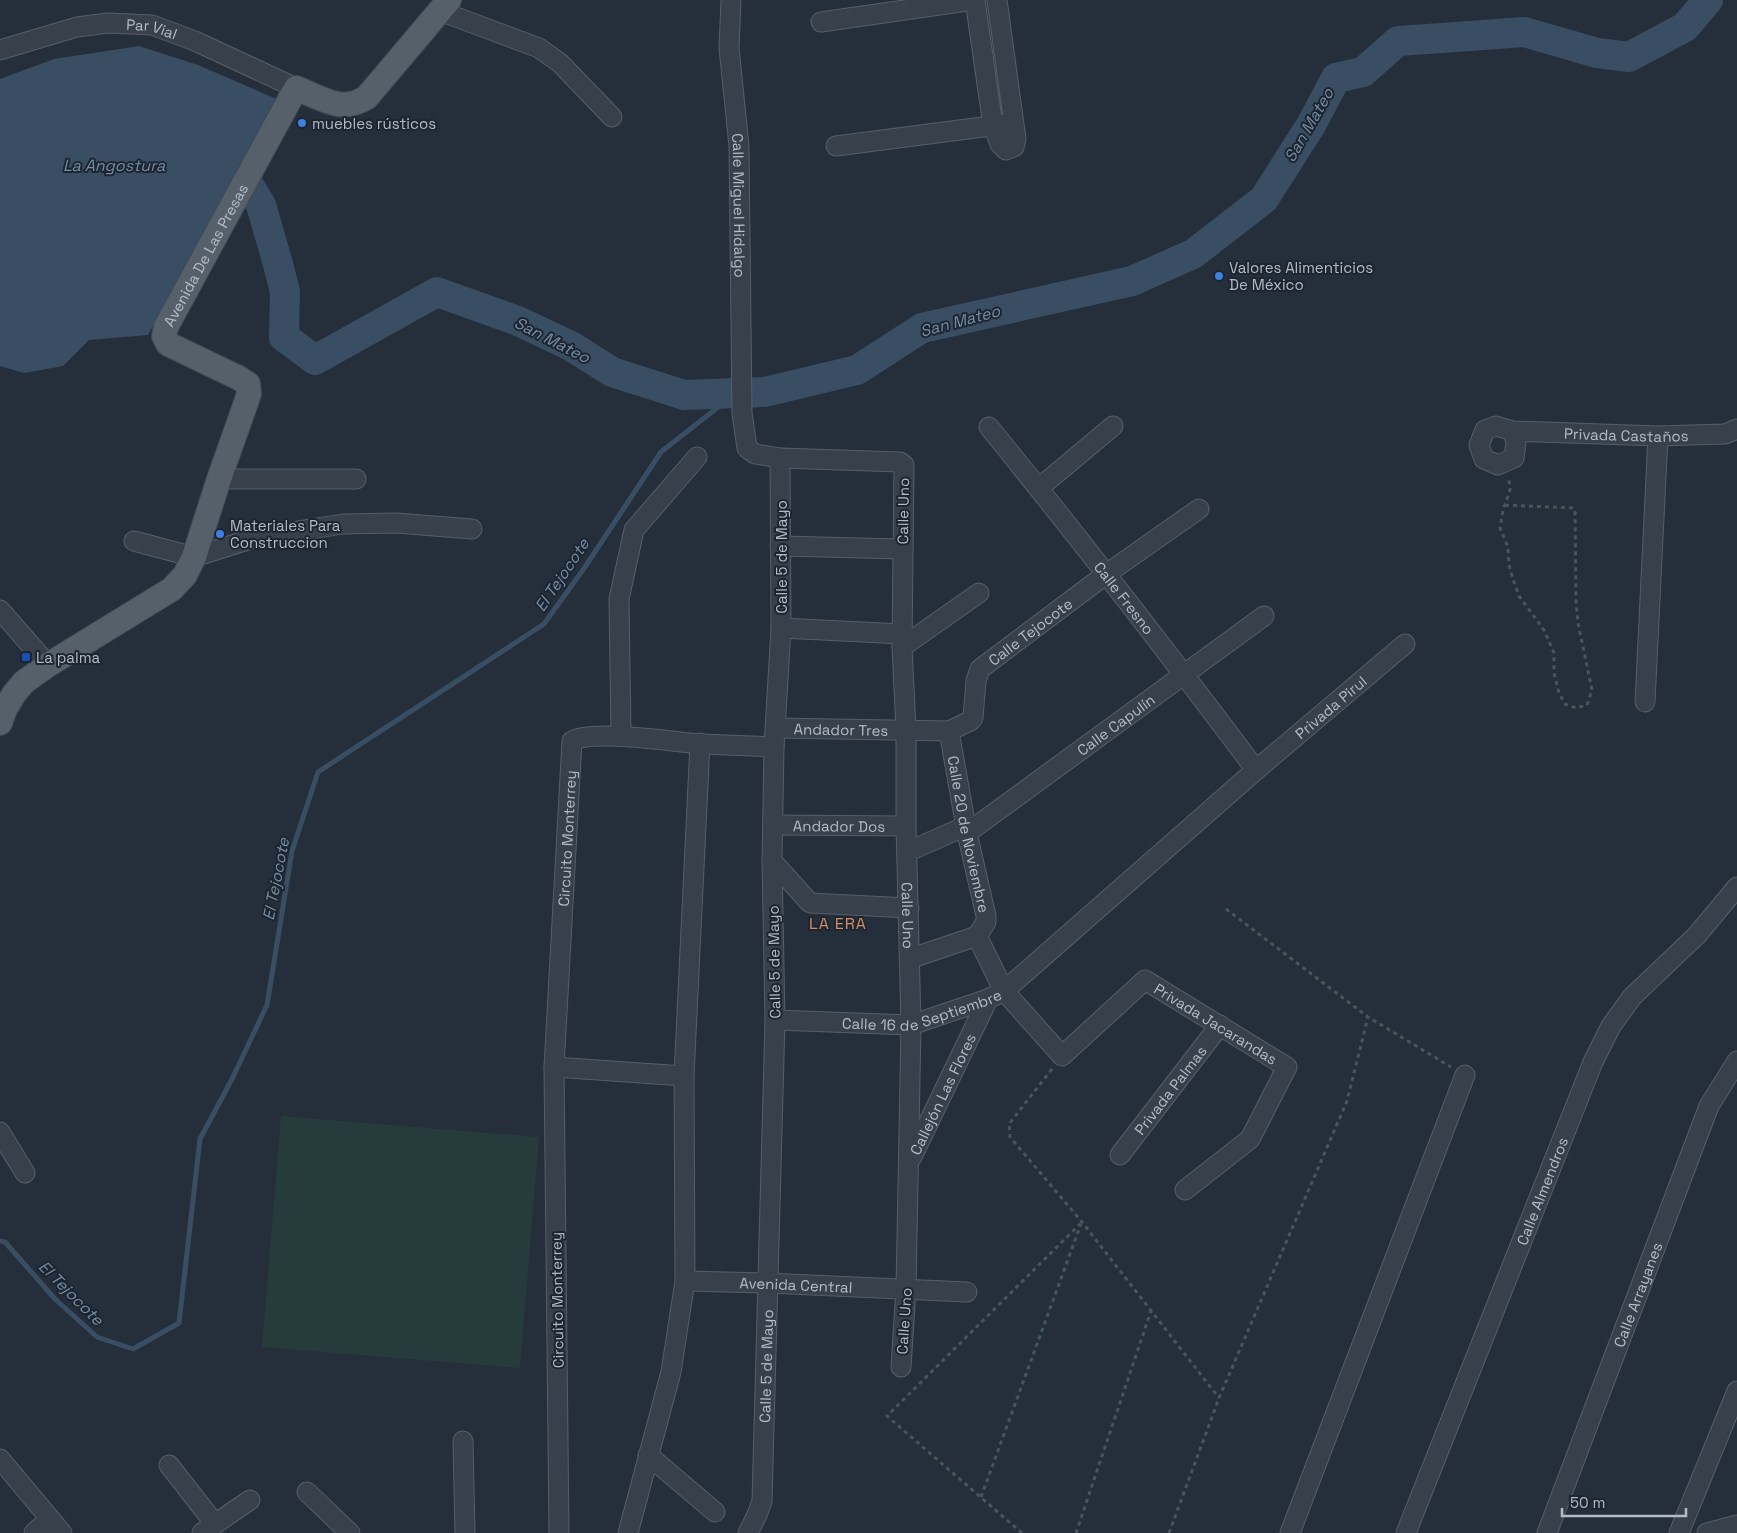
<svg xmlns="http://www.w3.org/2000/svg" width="1737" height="1533" font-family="'Space Grotesk',sans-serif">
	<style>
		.green { fill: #263b3c }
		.water { fill: #3a4e63 }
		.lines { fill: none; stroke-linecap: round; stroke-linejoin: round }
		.stream { stroke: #3a4e63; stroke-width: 5 }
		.river { stroke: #3a4e63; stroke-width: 30 }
		.minor-casing { stroke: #565f69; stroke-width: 21 }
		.major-casing { stroke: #414a54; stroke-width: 26 }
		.path { stroke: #445859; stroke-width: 3; stroke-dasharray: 4 4; stroke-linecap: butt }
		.minor { stroke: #38414b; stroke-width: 19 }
		.major { stroke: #56606b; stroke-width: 24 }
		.shop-dot { fill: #3f7fe0; stroke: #1d2630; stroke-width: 2 }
		.transit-dot { fill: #1a4fb4; stroke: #1d2630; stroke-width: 2 }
		.labels { text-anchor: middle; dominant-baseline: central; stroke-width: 4; stroke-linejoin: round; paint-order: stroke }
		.street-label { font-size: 15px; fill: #b3bcc7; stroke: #1d2630 }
		.poi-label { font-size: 15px; fill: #b3bcc7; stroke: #1d2630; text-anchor: start }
		.water-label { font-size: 16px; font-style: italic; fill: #758ea9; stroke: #1d2630 }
		.neighbourhood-label { font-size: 16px; letter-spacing: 1px; fill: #cf8f67; stroke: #1d2630 }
	</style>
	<rect width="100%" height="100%" fill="#242f3b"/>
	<path class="green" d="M281 1116 539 1137 520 1368 262 1347Z"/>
	<path class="water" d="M139 46 198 65 279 100 253 151 148 335 89 340 63 366 24 373 0 366V79L54 59Z"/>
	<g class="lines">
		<path class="stream" d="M0 1241 5 1242 55 1299 97 1337 133 1349 179 1323 200 1139 232 1079 267 1005 292 851 318 772 544 624 585 567 661 452 736 393"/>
		<path class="river" d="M241 172 261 205 278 264 285 292 284 337 315 360 437 292 518 321 571 346 612 372 684 395 765 392 857 370 922 328 1132 281 1193 254 1264 199 1311 125 1336 78 1363 72 1398 41 1442 38 1524 32 1597 53 1629 57 1685 27 1708 0"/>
		<defs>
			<g id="minor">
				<path id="s1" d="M731 0 729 48 739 146 742 413 747 448 755 454 780 458 900 462 904 465 902 647 906 729V826L911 1025 906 1289 901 1367"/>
				<path d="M975 0 993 126 1000 144 1006 150 1014 147 1016 139 997 0"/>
				<path d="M440 11 539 48 560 63 612 117"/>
				<path d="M821 22 974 0"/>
				<path id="s2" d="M0 50 77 27 108 23 152 25 195 41 296 88"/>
				<path d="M836 146 1006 124"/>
				<path id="s3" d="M989 427C1080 539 1169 654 1256 770"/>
				<path id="s4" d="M1513 431 1516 443 1514 458 1498 465 1484 459 1479 445 1485 430 1496 426 1513 431 1658 436 1725 434 1737 429"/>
				<path d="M219 479H356"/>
				<path d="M1039 488 1113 426"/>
				<path d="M134 541 194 557 254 538 343 524 396 523 472 529"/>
				<path d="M780 546 902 549"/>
				<path d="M0 610 48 665"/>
				<path d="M781 628 903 634"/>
				<path d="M902 647 979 593"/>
				<path d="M1645 702 1658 436"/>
				<path id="s5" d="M777 728 949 731 970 721 973 718 976 681 980 669 1105 575 1199 509"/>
				<path id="s6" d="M949 731 967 833 986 916V922L977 936"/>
				<path d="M621 736 619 599 634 530 697 457"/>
				<path id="s7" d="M773 825 906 826"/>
				<path id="s8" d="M967 833 1264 616"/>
				<path d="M907 852 966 826"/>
				<path d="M772 861 810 903 909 908"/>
				<path id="s9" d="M977 936 1004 991 1062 1056 1145 980 1287 1067 1250 1139 1185 1190"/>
				<path d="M909 959 977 936"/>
				<path id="s10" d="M775 1020 911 1025 988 999 1004 991 1256 770 1405 644"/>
				<path d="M554 1067 684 1076"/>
				<path d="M0 1132 25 1173"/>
				<path id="s11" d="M1120 1155 1220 1025"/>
				<path id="s12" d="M912 1157 988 999"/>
				<path id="s13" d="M685 1281 767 1283 967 1292"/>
				<path d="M463 1441 465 1533"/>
				<path d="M648 1455 715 1512"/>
				<path d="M0 1459 62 1533"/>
				<path d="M169 1465 215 1524"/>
				<path d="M307 1492 350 1533"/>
				<path d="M34 1533 50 1519"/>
				<path d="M202 1533 250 1500"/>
				<path id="s14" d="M559 1533 554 1067 572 741C593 729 674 742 701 744 726 745 750 746 774 747"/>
				<path d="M628 1533 671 1372 685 1281 684 1076 700 743"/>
				<path id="s15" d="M748 1533 757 1515 762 1501 775 1020 772 861 774 747 781 628 780 458"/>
				<path d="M1290 1533 1465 1075"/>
				<path id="s16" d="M1406 1533 1593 1062 1611 1026 1632 997 1697 935 1737 887"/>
				<path id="s17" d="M1547 1533 1709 1106 1737 1061"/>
				<path d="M1679 1533 1737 1391"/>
				<path d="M1707 1533 1737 1525"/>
			</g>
			<g id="major">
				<path id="s18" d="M0 723 5 709 14 694 24 682 48 665 172 589 185 575 194 557 219 479 249 394 248 384 239 378 168 344 164 336 166 327 296 88C322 98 342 114 367 97L449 0"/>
			</g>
		</defs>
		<use href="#minor" class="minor-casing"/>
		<use href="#major" class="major-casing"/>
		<g class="path">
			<path d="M1505 505 1572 508 1575 510 1576 601 1578 623 1592 690 1587 705 1576 708 1565 704 1559 693 1554 673V653L1544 630 1519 596 1514 582 1509 565 1508 547 1500 528 1503 510 1510 490 1509 479"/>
			<path d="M1226 909 1368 1017 1451 1067"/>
			<path d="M1052 1069 1009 1124 1010 1137 1082 1222 1219 1398"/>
			<path d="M981 1497 1081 1224"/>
			<path d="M1022 1533 887 1416 1082 1222"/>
			<path d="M1076 1533 1151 1311"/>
			<path d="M1169 1533 1219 1398 1347 1101 1368 1017"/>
		</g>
		<use href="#minor" class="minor"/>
		<use href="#major" class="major"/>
	</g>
	<g class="shop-dot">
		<circle cx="302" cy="123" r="5"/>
		<circle cx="1219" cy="276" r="5"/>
		<circle cx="220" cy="534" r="5"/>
	</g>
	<rect class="transit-dot" x="21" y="652" width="10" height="10" rx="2.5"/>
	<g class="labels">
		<g class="street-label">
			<text stroke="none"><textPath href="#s2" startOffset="156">Par Vial</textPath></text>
			<text stroke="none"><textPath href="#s1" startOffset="206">Calle Miguel Hidalgo</textPath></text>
			<text stroke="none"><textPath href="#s18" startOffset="634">Avenida De Las Presas</textPath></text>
			<text stroke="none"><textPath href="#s4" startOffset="234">Privada Castaños</textPath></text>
			<text transform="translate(903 511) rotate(-89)">Calle Uno</text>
			<text transform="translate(781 557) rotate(-90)">Calle 5 de Mayo</text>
			<text stroke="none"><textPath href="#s3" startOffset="218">Calle Fresno</textPath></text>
			<text stroke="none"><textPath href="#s5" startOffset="312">Calle Tejocote</textPath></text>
			<text stroke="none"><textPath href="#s10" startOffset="668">Privada Pirul</textPath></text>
			<text stroke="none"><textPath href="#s8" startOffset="184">Calle Capulín</textPath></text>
			<text stroke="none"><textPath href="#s5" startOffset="64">Andador Tres</textPath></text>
			<text stroke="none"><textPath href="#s7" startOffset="66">Andador Dos</textPath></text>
			<text stroke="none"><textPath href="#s6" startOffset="105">Calle 20 de Noviembre</textPath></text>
			<text stroke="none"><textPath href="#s14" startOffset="695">Circuito Monterrey</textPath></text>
			<text stroke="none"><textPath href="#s1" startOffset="1060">Calle Uno</textPath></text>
			<text transform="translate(774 962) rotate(-91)">Calle 5 de Mayo</text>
			<text stroke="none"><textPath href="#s10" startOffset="149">Calle 16 de Septiembre</textPath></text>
			<text stroke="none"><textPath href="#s9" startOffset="344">Privada Jacarandas</textPath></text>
			<text stroke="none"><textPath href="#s11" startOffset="82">Privada Palmas</textPath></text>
			<text stroke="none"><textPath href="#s12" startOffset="70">Callejón Las Flores</textPath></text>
			<text stroke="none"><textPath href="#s16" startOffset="368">Calle Almendros</textPath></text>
			<text stroke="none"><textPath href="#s13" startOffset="111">Avenida Central</textPath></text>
			<text stroke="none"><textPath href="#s17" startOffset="255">Calle Arrayanes</textPath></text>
			<text transform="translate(557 1300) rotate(-91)">Circuito Monterrey</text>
			<text transform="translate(904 1321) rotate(-86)">Calle Uno</text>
			<text stroke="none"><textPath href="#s15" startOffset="170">Calle 5 de Mayo</textPath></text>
		</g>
		<g class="poi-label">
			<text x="312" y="123">muebles rústicos</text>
			<text x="1229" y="267">Valores Alimenticios<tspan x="1229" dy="17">De México</tspan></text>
			<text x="230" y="525">Materiales Para<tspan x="230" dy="17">Construccion</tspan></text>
			<text x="36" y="657">La palma</text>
		</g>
		<g class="water-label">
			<text transform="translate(1309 125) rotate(-60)">San Mateo</text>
			<text x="114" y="165">La Angostura</text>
			<text transform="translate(960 321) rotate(-15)">San Mateo</text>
			<text transform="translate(552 340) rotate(27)">San Mateo</text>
			<text transform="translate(562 575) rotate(-56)">El Tejocote</text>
			<text transform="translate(276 879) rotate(-79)">El Tejocote</text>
			<text transform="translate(71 1293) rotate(45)">El Tejocote</text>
		</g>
		<g class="neighbourhood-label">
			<text x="838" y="923">LA ERA</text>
		</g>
	</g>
	<path d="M1562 1508v8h124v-8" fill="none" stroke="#b3bcc7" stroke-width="2.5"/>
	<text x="1570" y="1508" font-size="15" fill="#b3bcc7" stroke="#1d2630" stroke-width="4" paint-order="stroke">50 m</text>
</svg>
